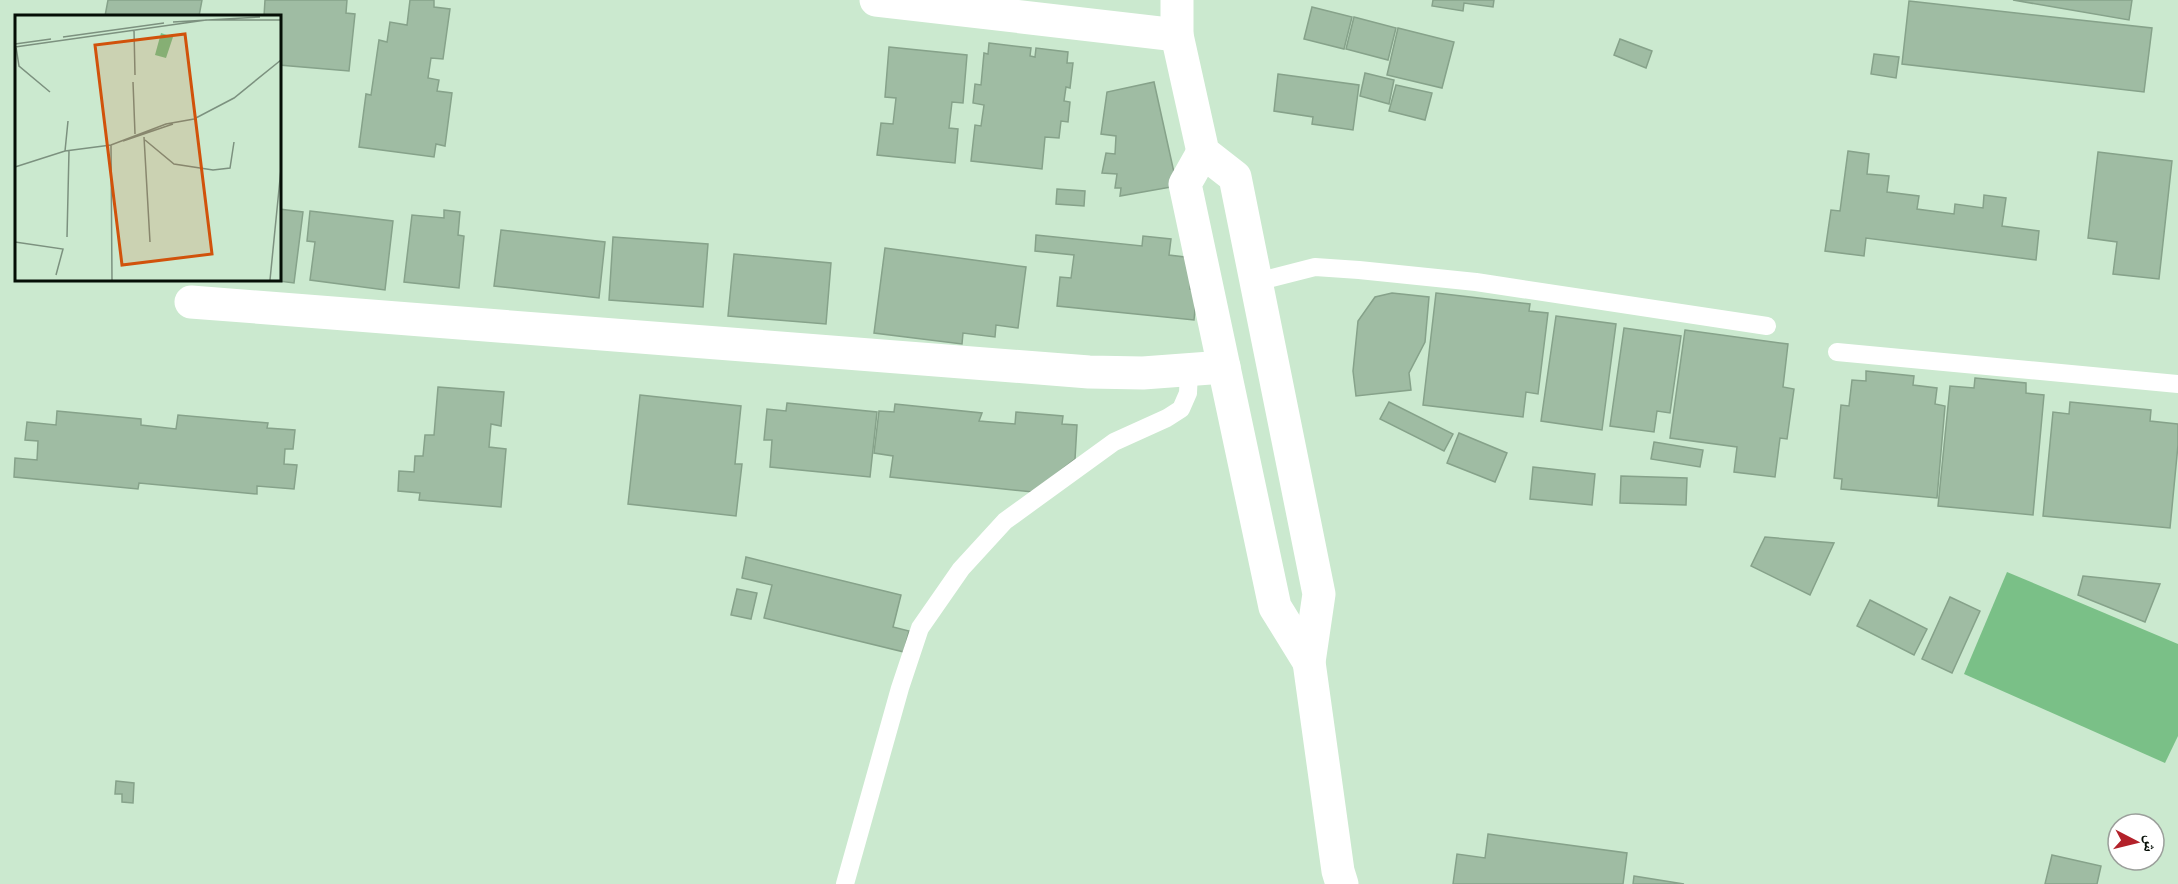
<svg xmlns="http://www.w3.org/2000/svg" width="2178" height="884" font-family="Quicksand,'Noto Naskh Arabic',sans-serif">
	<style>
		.green { fill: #7ac087 }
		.building { fill: #9fbca3; stroke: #86a28a; stroke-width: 1.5 }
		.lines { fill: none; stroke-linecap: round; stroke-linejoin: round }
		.service { stroke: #fff; stroke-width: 18 }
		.minor { stroke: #fff; stroke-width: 33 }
		.tertiary { stroke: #fff; stroke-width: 33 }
		.inset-road { fill: none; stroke: #7c917f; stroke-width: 1.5 }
		.view { fill: #d1520b; fill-opacity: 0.15; stroke: #d1520b; stroke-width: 3 }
		.inset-edge { fill: none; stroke: #050e06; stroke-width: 3 }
	</style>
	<rect width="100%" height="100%" fill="#cbe9cf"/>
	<path class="green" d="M2007 572 2178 644V736L2165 763 1964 674Z"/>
	<g class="building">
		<path d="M108 0H202L199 16H105Z"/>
		<path d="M265 0H347L346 13 355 14 349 71 279 65V16H264Z"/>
		<path d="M410 0H434V7L450 9 443 59 431 58 428 78 439 80 437 91 452 93 445 146 436 144 434 157 359 147 366 94 371 95 379 40 387 42 390 22 407 25Z"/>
		<path d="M1433 0H1494L1493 7 1464 3 1463 11 1432 6Z"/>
		<path d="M2013 0H2132L2129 20Z"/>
		<path d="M1909 1 2152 28 2144 92 1902 64Z"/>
		<path d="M1312 7 1352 17 1344 49 1304 39Z"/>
		<path d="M1354 17 1396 28 1388 60 1346 49Z"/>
		<path d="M1398 28 1454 42 1442 88 1387 75Z"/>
		<path d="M1620 39 1652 51 1646 68 1614 55Z"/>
		<path d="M989 43 1031 48 1030 56 1035 57 1036 48 1068 52 1067 63H1073L1070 88 1066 87 1064 101 1070 102 1068 122 1061 121 1059 138 1045 137 1042 169 971 161 975 125 981 126 984 105 973 103 975 84 981 85 984 53 988 54Z"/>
		<path d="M889 47 967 55 963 103 952 102 949 128 958 129 955 163 877 155 881 123 893 124 896 98 885 97Z"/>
		<path d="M1874 54 1899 57 1896 78 1871 74Z"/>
		<path d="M1365 73 1394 80 1389 104 1360 96Z"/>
		<path d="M1278 74 1359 85 1353 130 1312 124 1313 117 1274 111Z"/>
		<path d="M1154 82 1177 186 1120 196 1121 188H1115L1117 174 1102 173 1106 153 1115 154 1116 136 1101 134 1107 92Z"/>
		<path d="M1396 85 1432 93 1425 120 1389 111Z"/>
		<path d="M1848 151 1869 154 1867 174 1889 176 1887 192 1919 196 1917 209 1954 214 1955 204 1983 208 1984 195 2006 198 2002 226 2039 231 2036 260 1866 238 1864 256 1825 251 1831 210 1840 211Z"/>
		<path d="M2098 152 2172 161 2159 279 2113 274 2117 242 2088 238Z"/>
		<path d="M1057 189 1085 191 1084 206 1056 204Z"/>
		<path d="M279 209 303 212 294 283 263 279H279Z"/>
		<path d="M444 210 460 212 458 235 464 236 459 288 404 282 412 215 444 218Z"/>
		<path d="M310 211 393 221 385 290 310 280 315 242 307 241Z"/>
		<path d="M501 230 605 242 599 298 494 286Z"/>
		<path d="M1036 235 1142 246 1143 236 1171 239 1169 255 1193 258 1190 289 1197 290 1194 320 1057 306 1060 277 1071 278 1074 255 1035 251Z"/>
		<path d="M613 237 708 244 703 307 609 300Z"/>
		<path d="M885 248 1026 267 1018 328 996 325 995 337 963 333 962 344 874 333Z"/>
		<path d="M734 254 831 263 826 324 728 316Z"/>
		<path d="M1392 293 1429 297 1425 342 1409 373 1411 390 1356 396 1353 371 1358 321 1375 297Z"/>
		<path d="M1436 293 1530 304 1529 311 1548 313 1538 394 1526 392 1523 417 1423 405Z"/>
		<path d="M1556 316 1616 324 1602 430 1541 421Z"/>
		<path d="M1624 328 1681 336 1670 413 1657 411 1654 432 1610 426Z"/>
		<path d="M1685 330 1788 344 1783 387 1794 389 1787 439 1780 438 1775 477 1734 472 1737 447 1670 438Z"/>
		<path d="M1866 371 1914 376 1913 385 1937 388 1935 404 1945 406 1937 498 1841 489 1842 479 1834 478 1841 405 1849 406 1852 380 1866 381Z"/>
		<path d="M1975 378 2026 383V393L2044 395 2033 515 1938 506 1950 386 1974 388Z"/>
		<path d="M438 387 504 392 501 426 491 424 489 447 506 449 501 507 419 500 420 493 398 491 399 471 414 472 415 456H423L425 435H434Z"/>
		<path d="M640 395 741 406 735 464H742L736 516 628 504Z"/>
		<path d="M1389 402 1453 434 1444 451 1380 419Z"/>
		<path d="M2070 402 2151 410 2150 421 2178 424V445L2170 528 2043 516 2053 412 2069 414Z"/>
		<path d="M787 403 877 412 870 477 770 467 772 440H764L767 409 786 411Z"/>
		<path d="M895 404 982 413 979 421 1015 424 1016 412 1063 416 1062 424 1077 425 1075 459 1033 492 890 477 893 456 874 453 879 411 894 412Z"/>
		<path d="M57 411 141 419V425L176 429 178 415 268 423 267 428 295 430 293 449H285L284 464 297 465 294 489 257 486V494L139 483 138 489 14 477 15 458 37 460 38 441 25 440 27 422 56 425Z"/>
		<path d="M1459 433 1507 453 1495 482 1447 463Z"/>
		<path d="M1654 442 1703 450 1700 467 1651 459Z"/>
		<path d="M1533 467 1595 474 1592 505 1530 499Z"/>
		<path d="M1621 476 1687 478 1686 505 1620 503Z"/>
		<path d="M1765 537 1834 543 1810 595 1751 566Z"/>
		<path d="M746 557 901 595 893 627 909 631 904 652 764 618 772 585 742 578Z"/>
		<path d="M2083 576 2160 584 2145 622 2078 595Z"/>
		<path d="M737 589 757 593 751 619 731 615Z"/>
		<path d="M1950 597 1980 611 1952 673 1922 659Z"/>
		<path d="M1870 600 1927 629 1914 655 1857 626Z"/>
		<path d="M116 781 134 783 133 803 122 802V794H115Z"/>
		<path d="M1488 834 1627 853 1623 884H1453L1457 854 1485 858Z"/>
		<path d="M2052 855 2101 866 2097 884H2045Z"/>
		<path d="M1634 876 1684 884H1633Z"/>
	</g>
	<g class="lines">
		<g class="service">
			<path d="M1256 282 1315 267 1359 270 1476 282 1767 326"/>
			<path d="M1837 352 2178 384"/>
			<path d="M845 884 900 688 920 628 961 569 1005 521 1114 442 1167 418 1181 409 1188 393 1189 371"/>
		</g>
		<g class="minor">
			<path d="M876 0 1177 35"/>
			<path d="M191 302 1089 372 1143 373 1224 367"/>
		</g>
		<g class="tertiary">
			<path d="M1177 0V35L1203 152 1235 177 1319 594 1309 662 1338 871 1342 884"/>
			<path d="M1203 152 1185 184 1275 607 1309 662"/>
		</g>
	</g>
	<g transform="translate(15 15)">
		<rect width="266" height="266" fill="#cbe9cf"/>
		<path d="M146 18 158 22 151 43 140 40Z" fill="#7ac087"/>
		<path class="inset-road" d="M158 7 245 2M119 15 120 60M48 22 149 8M0 29 36 24M0 32 191 5H266M1 32 4 51 35 77M118 67 120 119M129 122 135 227M130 125 159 149 198 155 215 153 219 127M108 126 158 109M96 130 97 265M50 136 53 106M0 152 50 136 96 130 151 109 179 104 219 83 266 45M52 222 54 136M0 227 48 234 41 260M255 265 266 154"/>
		<path class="view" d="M170 19 197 239 107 250 80 30Z"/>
		<rect width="266" height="266" class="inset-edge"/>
	</g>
	<g transform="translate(2136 842) rotate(97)"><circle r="28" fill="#ffffff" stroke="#9b9f9b" stroke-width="1.5"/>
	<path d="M0-4.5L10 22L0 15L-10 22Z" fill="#b3212a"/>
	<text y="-9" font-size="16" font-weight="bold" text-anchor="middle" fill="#050e06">ش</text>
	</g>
</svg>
